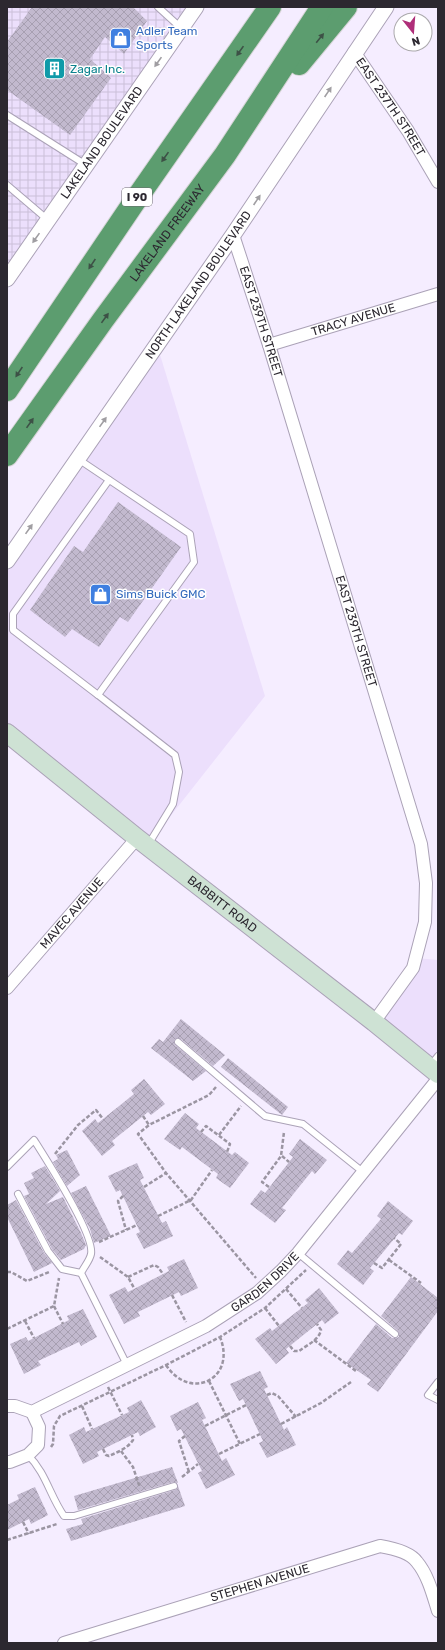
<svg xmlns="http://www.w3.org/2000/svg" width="445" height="1650" font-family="Rubik,sans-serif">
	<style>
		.built { fill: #ecdffc }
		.industrial { fill: url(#industrial-grid) }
		.building { fill: url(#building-cross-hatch) }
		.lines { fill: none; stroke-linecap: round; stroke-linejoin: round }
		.service-casing { stroke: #aba2b7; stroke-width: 8 }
		.minor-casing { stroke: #aba2b7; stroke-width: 14 }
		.tertiary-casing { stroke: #aba2b7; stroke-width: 17 }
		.secondary-casing { stroke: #aba2b7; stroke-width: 20 }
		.motorway-casing { stroke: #d5d4d6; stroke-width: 24 }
		.path { stroke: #9b95a2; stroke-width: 2.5; stroke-dasharray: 4 2; stroke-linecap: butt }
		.service { stroke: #fff; stroke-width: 6 }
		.minor { stroke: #fff; stroke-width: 12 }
		.tertiary { stroke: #fff; stroke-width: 15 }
		.secondary { stroke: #cee2d4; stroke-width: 18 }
		.motorway { stroke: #5c9d6f; stroke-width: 22 }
		.oneway { fill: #3d5146 }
		.oneway2 { fill: #a09ea2 }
		.labels { text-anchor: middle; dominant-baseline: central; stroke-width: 3; stroke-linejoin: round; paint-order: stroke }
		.shield { fill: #fff; stroke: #6b686e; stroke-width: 1 }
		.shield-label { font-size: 11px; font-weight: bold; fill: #2c2830 }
		.shop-label { font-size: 12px; fill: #366cbe; stroke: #fff; text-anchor: start }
		.culture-label { font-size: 12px; fill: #0d838f; stroke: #fff; text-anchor: start }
		.street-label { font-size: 12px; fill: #2c2830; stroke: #fff }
	</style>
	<defs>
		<pattern id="industrial-grid" width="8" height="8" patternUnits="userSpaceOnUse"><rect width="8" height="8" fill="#ecdffc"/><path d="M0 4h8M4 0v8" fill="none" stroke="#cbbfd8"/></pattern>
		<pattern id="building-cross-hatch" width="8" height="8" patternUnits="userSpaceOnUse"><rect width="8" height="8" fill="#c2b9ce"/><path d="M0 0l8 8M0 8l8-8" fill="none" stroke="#a79fb1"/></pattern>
	</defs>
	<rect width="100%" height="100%" fill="#f5edff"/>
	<g class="built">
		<path d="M157 345 265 696 147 846 7 733V561Z"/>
		<path d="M416 958 438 960V1074L374 1022Z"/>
	</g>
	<path class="industrial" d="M7 7H196L7 279Z"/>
	<g class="building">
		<path d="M32 7H133L147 21 124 54 105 37 90 59 111 78 70 135 7 90V42Z"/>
		<path d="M118 502 181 547 128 622 120 617 99 647 72 629 65 637 30 610 74 546 83 552Z"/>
		<path d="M181 1019 225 1055 213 1066 181 1039H175L174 1042 175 1045 206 1071 193 1081 151 1048 159 1039 163 1042Z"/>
		<path d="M228 1058 288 1107 282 1115 221 1067Z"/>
		<path d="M144 1079 165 1104 151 1115 148 1112 112 1141 115 1145 102 1156 82 1131 95 1119 98 1123 134 1094 131 1090Z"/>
		<path d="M185 1113 199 1124 196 1128 232 1155 235 1152 249 1163 230 1188 216 1178 218 1174 182 1147 180 1150 164 1139Z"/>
		<path d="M300 1139 327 1160 315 1174 312 1171 282 1208 286 1210 275 1223 250 1204 261 1190 265 1193 293 1157 289 1154Z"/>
		<path d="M67 1150 80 1175 67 1186 53 1162 58 1159 56 1155Z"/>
		<path d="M137 1163 144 1178 140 1180 162 1223 166 1221 173 1236 144 1249 136 1234 140 1232 120 1190 116 1192 108 1176Z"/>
		<path d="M45 1166 60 1191 46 1204 63 1197 81 1233 86 1245 84 1249 61 1260 52 1249 24 1196 29 1194 24 1183 34 1178 31 1173Z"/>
		<path d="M86 1186 111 1236 94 1243 90 1229 71 1193Z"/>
		<path d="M16 1200 44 1253 52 1263 34 1272 7 1217V1205Z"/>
		<path d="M388 1201 413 1221 402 1235 399 1233 370 1268 374 1271 363 1285 337 1264 348 1250 352 1253 381 1219 377 1216Z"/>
		<path d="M184 1259 198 1288 181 1296 179 1292 138 1312 140 1316 124 1324 109 1295 125 1287 128 1292 169 1271 167 1267Z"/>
		<path d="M411 1277 438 1298V1311L378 1392 367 1384 371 1380 346 1363 376 1324 392 1338H396L399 1337 398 1331 381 1316Z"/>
		<path d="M319 1288 339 1313 325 1324 322 1320 286 1349 289 1353 276 1364 255 1339 270 1328 272 1331 308 1303 305 1300Z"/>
		<path d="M83 1309 97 1337 81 1346 79 1342 38 1361 41 1365 24 1374 10 1344 26 1337 28 1341 69 1320 67 1316Z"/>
		<path d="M260 1371 268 1387 264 1389 284 1430 287 1427 296 1445 267 1458 259 1443 263 1441 243 1399 239 1401 230 1384Z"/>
		<path d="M141 1400 156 1427 140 1436 138 1432 97 1452 99 1456 83 1464 69 1435 84 1427 86 1432 129 1412 127 1408Z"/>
		<path d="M198 1402 206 1418 202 1420 222 1461 226 1458 235 1475 206 1489 198 1473 202 1471 181 1429 177 1431 170 1416Z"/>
		<path d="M172 1467 178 1483 173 1482 78 1510 74 1496Z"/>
		<path d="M178 1486 185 1506 71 1541 66 1529 83 1524 81 1519 175 1490Z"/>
		<path d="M35 1487 48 1515 31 1524 29 1519 7 1530V1505L19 1499 17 1495Z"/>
	</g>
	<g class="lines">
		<defs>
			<g id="service">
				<path d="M158 7 181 28"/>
				<path d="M7 115 86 165"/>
				<path d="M7 185 48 220"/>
				<path d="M78 459 190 534 194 562 98 695 175 755 179 772 173 804 148 845"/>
				<path d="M98 695 13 630V614L109 480"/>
				<path d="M178 1042 265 1116 303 1124 363 1172"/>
				<path d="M430 1066 438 1056"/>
				<path d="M7 1167 34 1140C46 1159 95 1235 91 1254 90 1260 84 1267 81 1273L127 1365"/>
				<path d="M18 1194 48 1251 62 1269 81 1273"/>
				<path d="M298 1253 395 1334"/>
				<path d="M438 1382 428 1395 438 1400"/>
				<path d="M28 1455C46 1473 50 1496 64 1516H74L174 1486"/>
			</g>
			<g id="minor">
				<path id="s1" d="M354 52 408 131 438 182"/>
				<path id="s2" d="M233 235 269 345 421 844 426 883 425 922 413 968 374 1022"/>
				<path id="s3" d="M269 345 438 294"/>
				<path id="s4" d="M7 988 137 838"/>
				<path id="s5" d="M7 1406H15L32 1412 206 1326 257 1293 281 1271 298 1253 438 1079"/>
				<path d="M7 1462H10L28 1455 38 1445 39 1427 32 1412"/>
				<path id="s6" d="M64 1643 380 1546C392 1548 410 1552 417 1562 428 1575 433 1595 438 1611"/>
			</g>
			<g id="tertiary">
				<path id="s7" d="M7 279 196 7"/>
				<path id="s8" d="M7 561 233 235 386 7"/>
			</g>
			<g id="secondary">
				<path id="s9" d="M7 733 137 838 374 1022 438 1074"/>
			</g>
			<g id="motorway">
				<path d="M299 64 346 7"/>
				<path d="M7 390 139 195 270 7"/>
				<path id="s10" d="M7 455 103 320 225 155 322 7"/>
			</g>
		</defs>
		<use href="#service" class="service-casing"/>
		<use href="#minor" class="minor-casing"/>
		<use href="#tertiary" class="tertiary-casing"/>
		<use href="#secondary" class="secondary-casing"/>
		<use href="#motorway" class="motorway-casing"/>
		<g class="path">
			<path d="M216 1087 209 1095 149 1125 138 1134 166 1173 256 1278"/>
			<path d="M143 1116 149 1125"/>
			<path d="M201 1132 206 1126 230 1144 227 1152"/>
			<path d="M219 1135 241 1106"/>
			<path d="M55 1154 78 1125 96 1110 103 1119"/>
			<path d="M282 1156 289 1162"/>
			<path d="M144 1187 166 1173"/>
			<path d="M269 1187 262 1182 281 1156 284 1132"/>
			<path d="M123 1196 118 1201 126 1230"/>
			<path d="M158 1216 191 1200 212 1170"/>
			<path d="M99 1242 137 1225"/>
			<path d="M100 1257 128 1277 134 1288"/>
			<path d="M389 1260 421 1283"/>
			<path d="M374 1263 382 1268 401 1244 394 1238"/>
			<path d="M7 1272H11L27 1281 49 1272"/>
			<path d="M128 1277 154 1265 158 1267 163 1274"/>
			<path d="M286 1289 302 1308"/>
			<path d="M172 1295 186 1322"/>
			<path d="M54 1306 63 1324"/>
			<path d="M265 1308 279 1326"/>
			<path d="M25 1321 34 1338"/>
			<path d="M7 1329 54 1306 59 1278"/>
			<path d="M314 1340 356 1371"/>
			<path d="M290 1346 294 1351H299C307 1345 319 1340 321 1330L317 1324"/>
			<path d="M166 1365C190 1402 237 1379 220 1337"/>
			<path d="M209 1381 240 1444"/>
			<path d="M108 1387 122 1415"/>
			<path d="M267 1395 272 1393 278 1396 296 1417"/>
			<path d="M82 1406 92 1429"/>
			<path d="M281 1424 321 1403 351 1382"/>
			<path d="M205 1426 246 1405"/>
			<path d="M185 1436 179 1441 189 1472"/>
			<path d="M51 1447 53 1444 54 1426 60 1416 166 1365 220 1337 265 1308 306 1270"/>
			<path d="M103 1449 106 1455 109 1456C118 1452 128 1448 133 1440L132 1435"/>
			<path d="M121 1451 133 1467 140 1488"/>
			<path d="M219 1454 260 1434"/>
			<path d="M182 1477 198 1464"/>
			<path d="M23 1522 29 1534"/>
			<path d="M7 1540 57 1524"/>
		</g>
		<use href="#service" class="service"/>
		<use href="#minor" class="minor"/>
		<use href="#tertiary" class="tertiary"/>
		<use href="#secondary" class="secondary"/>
		<use href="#motorway" class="motorway"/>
	</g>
	<defs><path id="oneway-solid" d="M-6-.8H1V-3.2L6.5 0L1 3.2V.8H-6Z"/></defs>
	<g class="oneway">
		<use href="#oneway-solid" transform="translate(320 38) rotate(-51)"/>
		<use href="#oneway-solid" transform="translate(240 51) rotate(125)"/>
		<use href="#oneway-solid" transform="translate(165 157) rotate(125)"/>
		<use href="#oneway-solid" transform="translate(92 264) rotate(124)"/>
		<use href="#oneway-solid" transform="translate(105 318) rotate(-54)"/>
		<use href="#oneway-solid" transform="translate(19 372) rotate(124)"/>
		<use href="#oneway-solid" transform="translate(30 423) rotate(-55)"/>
	</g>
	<g class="oneway2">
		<use href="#oneway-solid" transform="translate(158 62) rotate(125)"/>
		<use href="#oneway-solid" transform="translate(328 92) rotate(-56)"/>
		<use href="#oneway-solid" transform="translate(257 200) rotate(-56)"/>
		<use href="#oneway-solid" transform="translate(36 238) rotate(125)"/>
		<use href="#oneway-solid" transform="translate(103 422) rotate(-55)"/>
		<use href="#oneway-solid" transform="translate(29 529) rotate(-55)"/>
	</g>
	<defs>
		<symbol id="shop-square" viewBox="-11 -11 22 22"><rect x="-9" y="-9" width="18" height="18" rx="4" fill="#3f7fe0" stroke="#fff"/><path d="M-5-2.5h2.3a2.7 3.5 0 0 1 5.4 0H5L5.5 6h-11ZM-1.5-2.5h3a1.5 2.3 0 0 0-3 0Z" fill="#fff"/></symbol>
		<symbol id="building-square" viewBox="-11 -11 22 22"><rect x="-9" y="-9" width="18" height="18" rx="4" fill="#0f9aa8" stroke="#fff"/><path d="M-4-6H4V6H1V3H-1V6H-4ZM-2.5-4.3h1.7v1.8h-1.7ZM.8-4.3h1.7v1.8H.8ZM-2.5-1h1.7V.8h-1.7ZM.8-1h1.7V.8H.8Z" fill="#fff"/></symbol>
	</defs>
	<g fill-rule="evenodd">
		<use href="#shop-square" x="108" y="26" width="25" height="25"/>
		<use href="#building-square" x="42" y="56" width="25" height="25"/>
		<use href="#shop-square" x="88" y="582" width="25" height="25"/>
	</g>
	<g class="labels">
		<rect class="shield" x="122" y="188" width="30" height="18" rx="3"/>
		<g class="shield-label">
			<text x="137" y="197">I 90</text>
		</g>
		<g class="shop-label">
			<text x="136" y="31">Adler Team<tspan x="136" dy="14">Sports</tspan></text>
			<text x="116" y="594">Sims Buick GMC</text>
		</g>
		<g class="culture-label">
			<text x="70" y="69">Zagar Inc.</text>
		</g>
		<g class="street-label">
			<text stroke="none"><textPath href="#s1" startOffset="66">EAST 237TH STREET</textPath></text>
			<text stroke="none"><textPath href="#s7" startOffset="166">LAKELAND BOULEVARD</textPath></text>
			<text stroke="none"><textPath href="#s10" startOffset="274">LAKELAND FREEWAY</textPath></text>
			<text stroke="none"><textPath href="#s8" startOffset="336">NORTH LAKELAND BOULEVARD</textPath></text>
			<text stroke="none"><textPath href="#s3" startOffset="88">TRACY AVENUE</textPath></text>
			<text stroke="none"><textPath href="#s2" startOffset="91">EAST 239TH STREET</textPath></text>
			<text stroke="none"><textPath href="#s2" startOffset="415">EAST 239TH STREET</textPath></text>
			<text stroke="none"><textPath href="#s9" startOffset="275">BABBITT ROAD</textPath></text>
			<text stroke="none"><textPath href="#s4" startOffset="99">MAVEC AVENUE</textPath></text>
			<text stroke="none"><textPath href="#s5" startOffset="294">GARDEN DRIVE</textPath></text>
			<text stroke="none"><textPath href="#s6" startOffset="205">STEPHEN AVENUE</textPath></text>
		</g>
	</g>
	<rect width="445" height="1650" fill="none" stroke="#2c2830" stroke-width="16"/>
	<g transform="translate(413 32) rotate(163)"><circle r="19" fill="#ffffff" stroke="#aba9ac"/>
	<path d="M0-3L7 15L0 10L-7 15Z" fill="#af2e79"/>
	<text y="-6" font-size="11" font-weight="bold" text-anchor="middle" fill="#2c2830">N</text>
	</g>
</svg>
